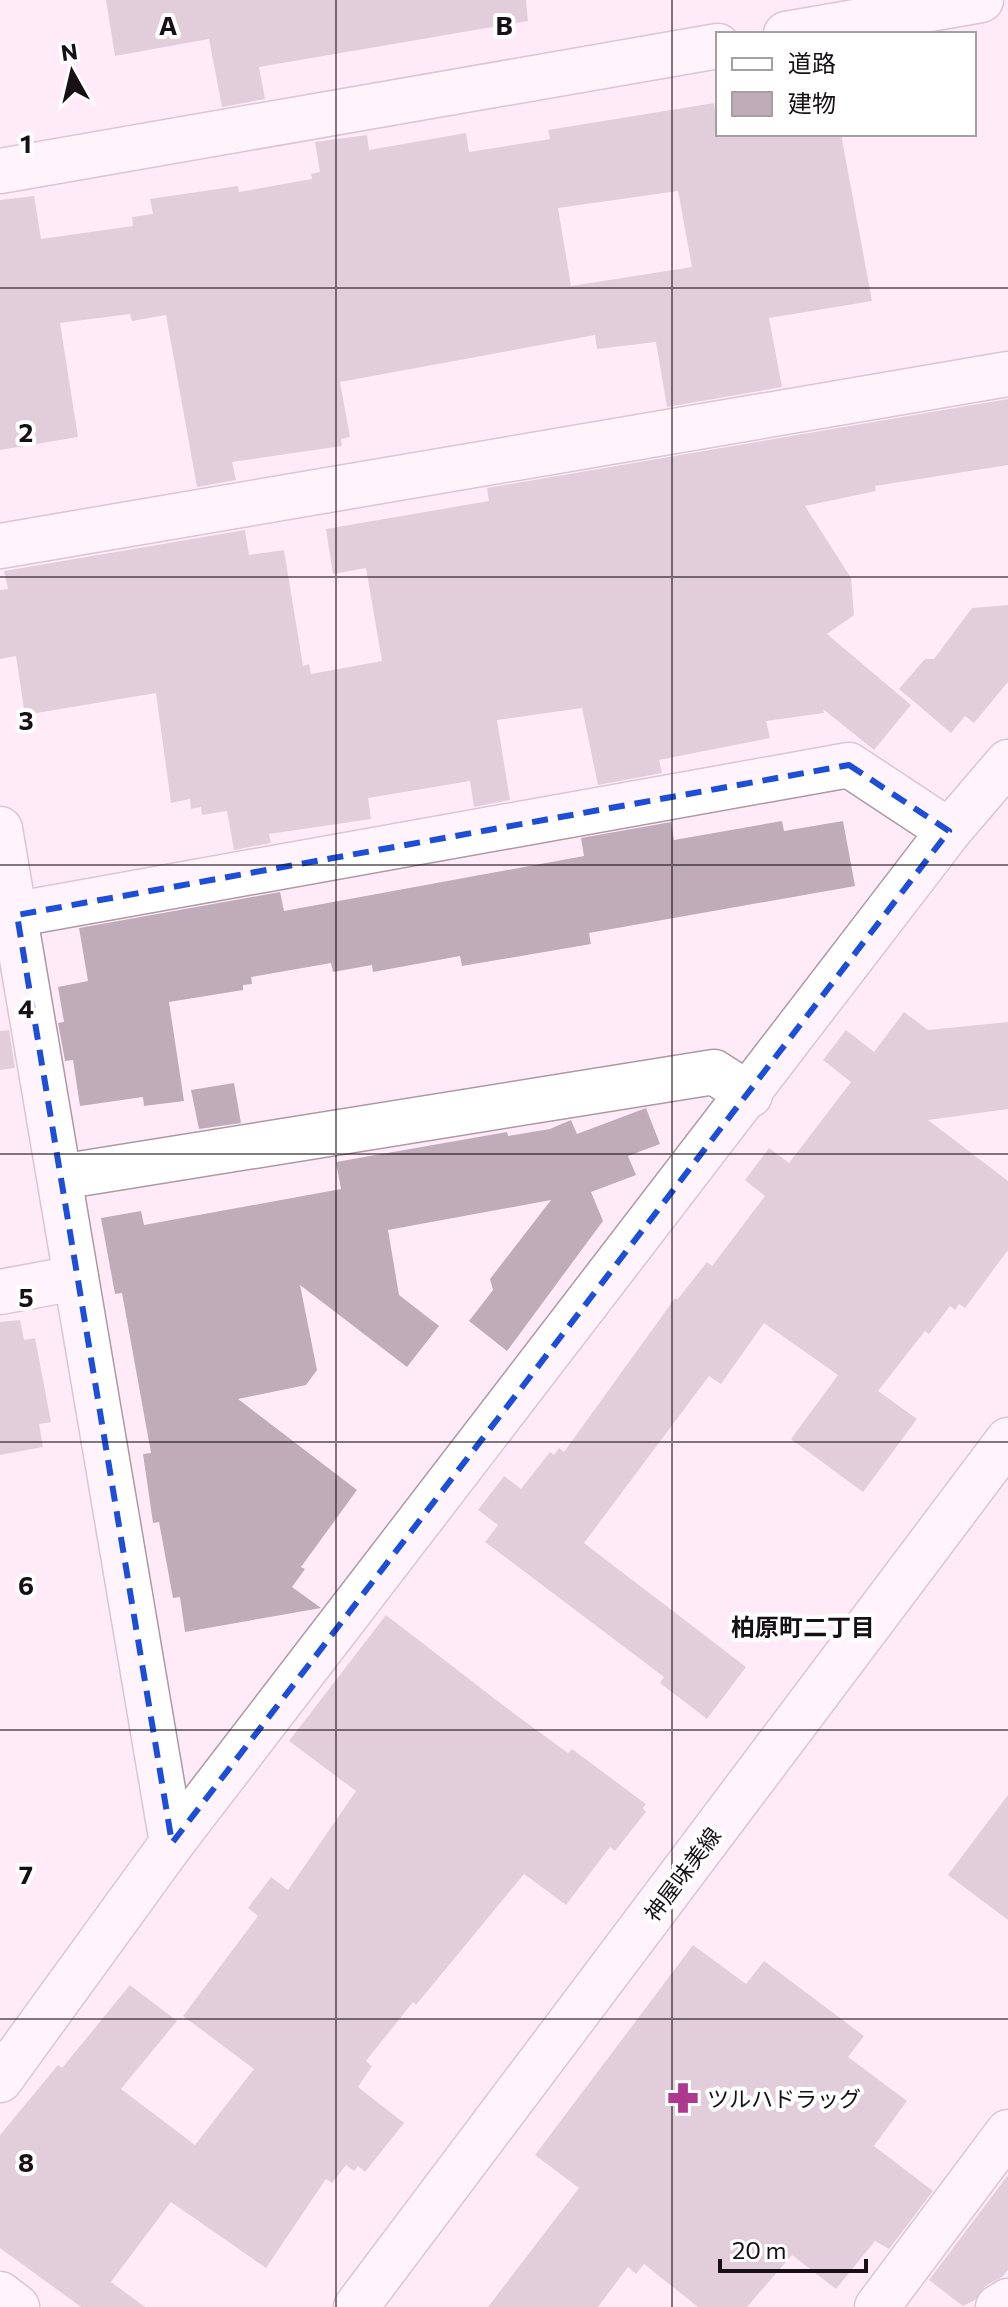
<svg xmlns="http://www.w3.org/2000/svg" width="1008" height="2307" font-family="Commissioner,'Noto Sans JP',sans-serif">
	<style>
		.building { fill: #bfacb8; fill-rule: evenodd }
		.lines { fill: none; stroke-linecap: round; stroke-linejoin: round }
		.minor-casing { stroke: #ac99a5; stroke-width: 47 }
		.major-casing { stroke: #ac99a5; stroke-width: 47 }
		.minor { stroke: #fff; stroke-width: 44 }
		.major { stroke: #fff; stroke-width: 44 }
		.marked { fill: none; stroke: #1d4ed8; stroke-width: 6; stroke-dasharray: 16 10; stroke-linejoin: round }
		.grid { fill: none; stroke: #171115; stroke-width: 2; stroke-opacity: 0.55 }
		.labels { text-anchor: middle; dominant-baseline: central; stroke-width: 8; stroke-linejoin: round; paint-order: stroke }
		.street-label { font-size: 22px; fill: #171115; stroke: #fff }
		.poi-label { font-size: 22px; fill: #171115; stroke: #fff; text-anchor: start }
		.neighbourhood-label { font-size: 24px; font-weight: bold; fill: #171115; stroke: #fff }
		.grid-label { font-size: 26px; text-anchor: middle; font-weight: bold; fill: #171115; stroke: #fff; stroke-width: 8; stroke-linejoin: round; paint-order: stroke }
	</style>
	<rect width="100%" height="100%" fill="#ffebf8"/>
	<g class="building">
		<path d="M106 0H526L528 21 259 67 265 99 222 107 209 39 115 56Z"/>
		<path d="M714 103 718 134H841L872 301 769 318 782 387 667 407 656 342 597 349 595 335 340 382 350 437 341 439 342 446 232 462 236 480 197 487 166 315 132 321 130 314 60 323 78 437 0 450V200L34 196 41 239 133 226 132 217 153 214 150 199 238 186 239 192 312 179 311 174 320 172 315 142 367 135 369 150 466 133 469 152 550 139 548 130ZM678 191 692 267 571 286 558 208Z"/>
		<path d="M1008 399V465L875 486 876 491 805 506 851 578 854 615 827 634 911 705 874 750 823 709 824 713 766 721 770 738 659 760 662 773 598 785 582 708 497 720 510 800 474 807 470 781 368 798 371 819 269 834 271 843 234 850 227 811 202 815 201 807 191 809 190 799 171 803 156 693 25 715 16 656 0 659V590L8 589 4 571 245 530 249 555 284 550 303 666 309 664 311 674 382 661 366 568 333 574 326 529 489 501 487 488Z"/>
		<path d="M1008 605V682L974 723 965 716 951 733 899 689 925 659H934L972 608Z"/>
		<path d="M782 821 784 831 843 821 855 886 589 933 591 944 462 966 460 956 373 972 372 965 333 972 331 963 251 977 252 984 243 985V990L169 1002 184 1101 144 1106 143 1097 80 1106 73 1060 65 1061 58 1023 64 1022 58 987 88 981 79 928 280 892 284 911 584 856 581 838 671 822 674 840Z"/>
		<path d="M904 1012 928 1030 1008 1022V1109L928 1120 1008 1181V1250L965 1308 959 1304 955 1310 950 1306 929 1334 925 1331 878 1391 917 1419 863 1492 791 1439 838 1375 764 1323 721 1384 709 1376 584 1543 746 1667 707 1719 660 1683 664 1677 485 1542 498 1525 478 1510 504 1476 521 1489 550 1452 554 1455 559 1448 564 1452 675 1298 677 1300 707 1262 712 1266 765 1196 745 1180 769 1148 789 1163 851 1082 823 1060 846 1030 874 1052Z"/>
		<path d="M9 1030 15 1068 0 1070V1031Z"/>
		<path d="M234 1083 241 1123 199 1129 191 1090Z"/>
		<path d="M646 1108 660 1144 628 1156 636 1175 591 1192 603 1221 507 1351 469 1321 493 1290 490 1279 551 1200 388 1230 399 1295 439 1326 407 1367 300 1285 317 1370 306 1385 238 1399 357 1490 301 1567 305 1569 292 1587 321 1608 185 1632 180 1597 173 1598 159 1522 153 1523 143 1454 151 1453 122 1293 115 1294 101 1218 141 1211 144 1225 341 1189 336 1162 507 1132 508 1136 550 1129 571 1120 577 1134Z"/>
		<path d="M20 1320 24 1340 35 1338 51 1422 39 1424 43 1447 0 1455V1322Z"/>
		<path d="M386 1615 516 1715 568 1753 572 1749 646 1804 643 1808 646 1812 615 1851 610 1847 566 1905 524 1874 416 2005 413 2002 366 2061 372 2066 358 2087 404 2123 365 2172 358 2166 354 2171 346 2165 332 2183 326 2179 266 2268 171 2202 111 2282 145 2307H81L0 2248V2135L58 2065 62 2068 130 1985 177 2021 121 2089 195 2145 254 2069 183 2016 258 1916 248 1908 271 1877 288 1890 356 1791 289 1741Z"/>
		<path d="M1008 1795V1920L948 1875Z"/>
		<path d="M693 1945 746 1984 764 1961 864 2036 848 2057 907 2101 874 2146 933 2191 889 2249 875 2241 836 2289 792 2255 747 2307H698L644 2264 636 2274 628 2267 598 2307H488L579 2188 535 2155Z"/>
		<path d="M1008 2175V2270L1002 2277 985 2286 975 2300 963 2306 929 2280Z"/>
	</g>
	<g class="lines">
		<defs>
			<g id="minor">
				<path d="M786 34 981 0"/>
				<path d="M0 171 718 46"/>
				<path d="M0 546 1008 374"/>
				<path d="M0 829 172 1843"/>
				<path d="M0 917 849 765 949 831"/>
				<path d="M60 1177 714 1072 750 1095"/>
				<path d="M0 1292 76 1278"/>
				<path d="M0 2080 172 1843 949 831 1008 762"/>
				<path d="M0 2294 17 2307"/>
				<path d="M877 2307 1008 2132"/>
				<path d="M998 2307 1008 2301"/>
			</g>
			<path id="major" d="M356 2307 1008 1440"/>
		</defs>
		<use href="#minor" class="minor-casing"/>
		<use href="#major" class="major-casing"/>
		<use href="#minor" class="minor"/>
		<use href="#major" class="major"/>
	</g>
	<path d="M0 0H1008V2307H0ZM849 765 949 831 172 1843 17 915Z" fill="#ffebf8" fill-opacity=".55" fill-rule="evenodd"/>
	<path class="marked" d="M849 765 949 831 172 1843 17 915Z"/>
	<path class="grid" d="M336 0V2307M672 0V2307M0 288H1008M0 577H1008M0 865H1008M0 1154H1008M0 1442H1008M0 1730H1008M0 2019H1008"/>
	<defs>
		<symbol id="pharmacy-bare" viewBox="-9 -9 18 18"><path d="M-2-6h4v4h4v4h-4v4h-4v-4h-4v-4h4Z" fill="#ad3890" stroke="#fff" stroke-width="2.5" paint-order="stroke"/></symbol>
	</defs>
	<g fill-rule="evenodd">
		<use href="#pharmacy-bare" x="661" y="2076" width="44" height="44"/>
	</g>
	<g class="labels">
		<g class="street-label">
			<text transform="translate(682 1874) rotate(-53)">神屋味美線</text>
		</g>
		<g class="poi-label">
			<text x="707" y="2098">ツルハドラッグ</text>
		</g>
		<g class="neighbourhood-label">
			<text x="803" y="1626">柏原町二丁目</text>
		</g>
	</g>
	<g class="grid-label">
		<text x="168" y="35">A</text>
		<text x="504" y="35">B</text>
		<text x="26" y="153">1</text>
		<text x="26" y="442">2</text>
		<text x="26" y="730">3</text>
		<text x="26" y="1018">4</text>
		<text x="26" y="1307">5</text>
		<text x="26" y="1595">6</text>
		<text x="26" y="1884">7</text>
		<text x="26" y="2172">8</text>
	</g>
	<rect x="716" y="32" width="260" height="104" fill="#ffffff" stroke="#a2a0a1" stroke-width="2"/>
	<rect x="732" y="58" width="40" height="12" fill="#ffffff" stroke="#a2a0a1" stroke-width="2"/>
	<text x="788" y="72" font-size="24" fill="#171115">道路</text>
	<rect x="732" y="92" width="40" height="24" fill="#bfacb8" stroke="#a2a0a1" stroke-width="2"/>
	<text x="788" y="112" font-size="24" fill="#171115">建物</text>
	<g transform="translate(72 72) rotate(352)" stroke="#ffffff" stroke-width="6" paint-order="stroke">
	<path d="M0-6L14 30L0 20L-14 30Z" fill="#171115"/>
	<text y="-12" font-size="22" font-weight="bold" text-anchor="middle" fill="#171115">N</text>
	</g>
	<path d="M720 2259v12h146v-12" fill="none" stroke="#171115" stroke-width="4"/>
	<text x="732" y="2259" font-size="24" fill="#171115" stroke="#ffffff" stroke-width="6" paint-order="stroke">20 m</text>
</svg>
